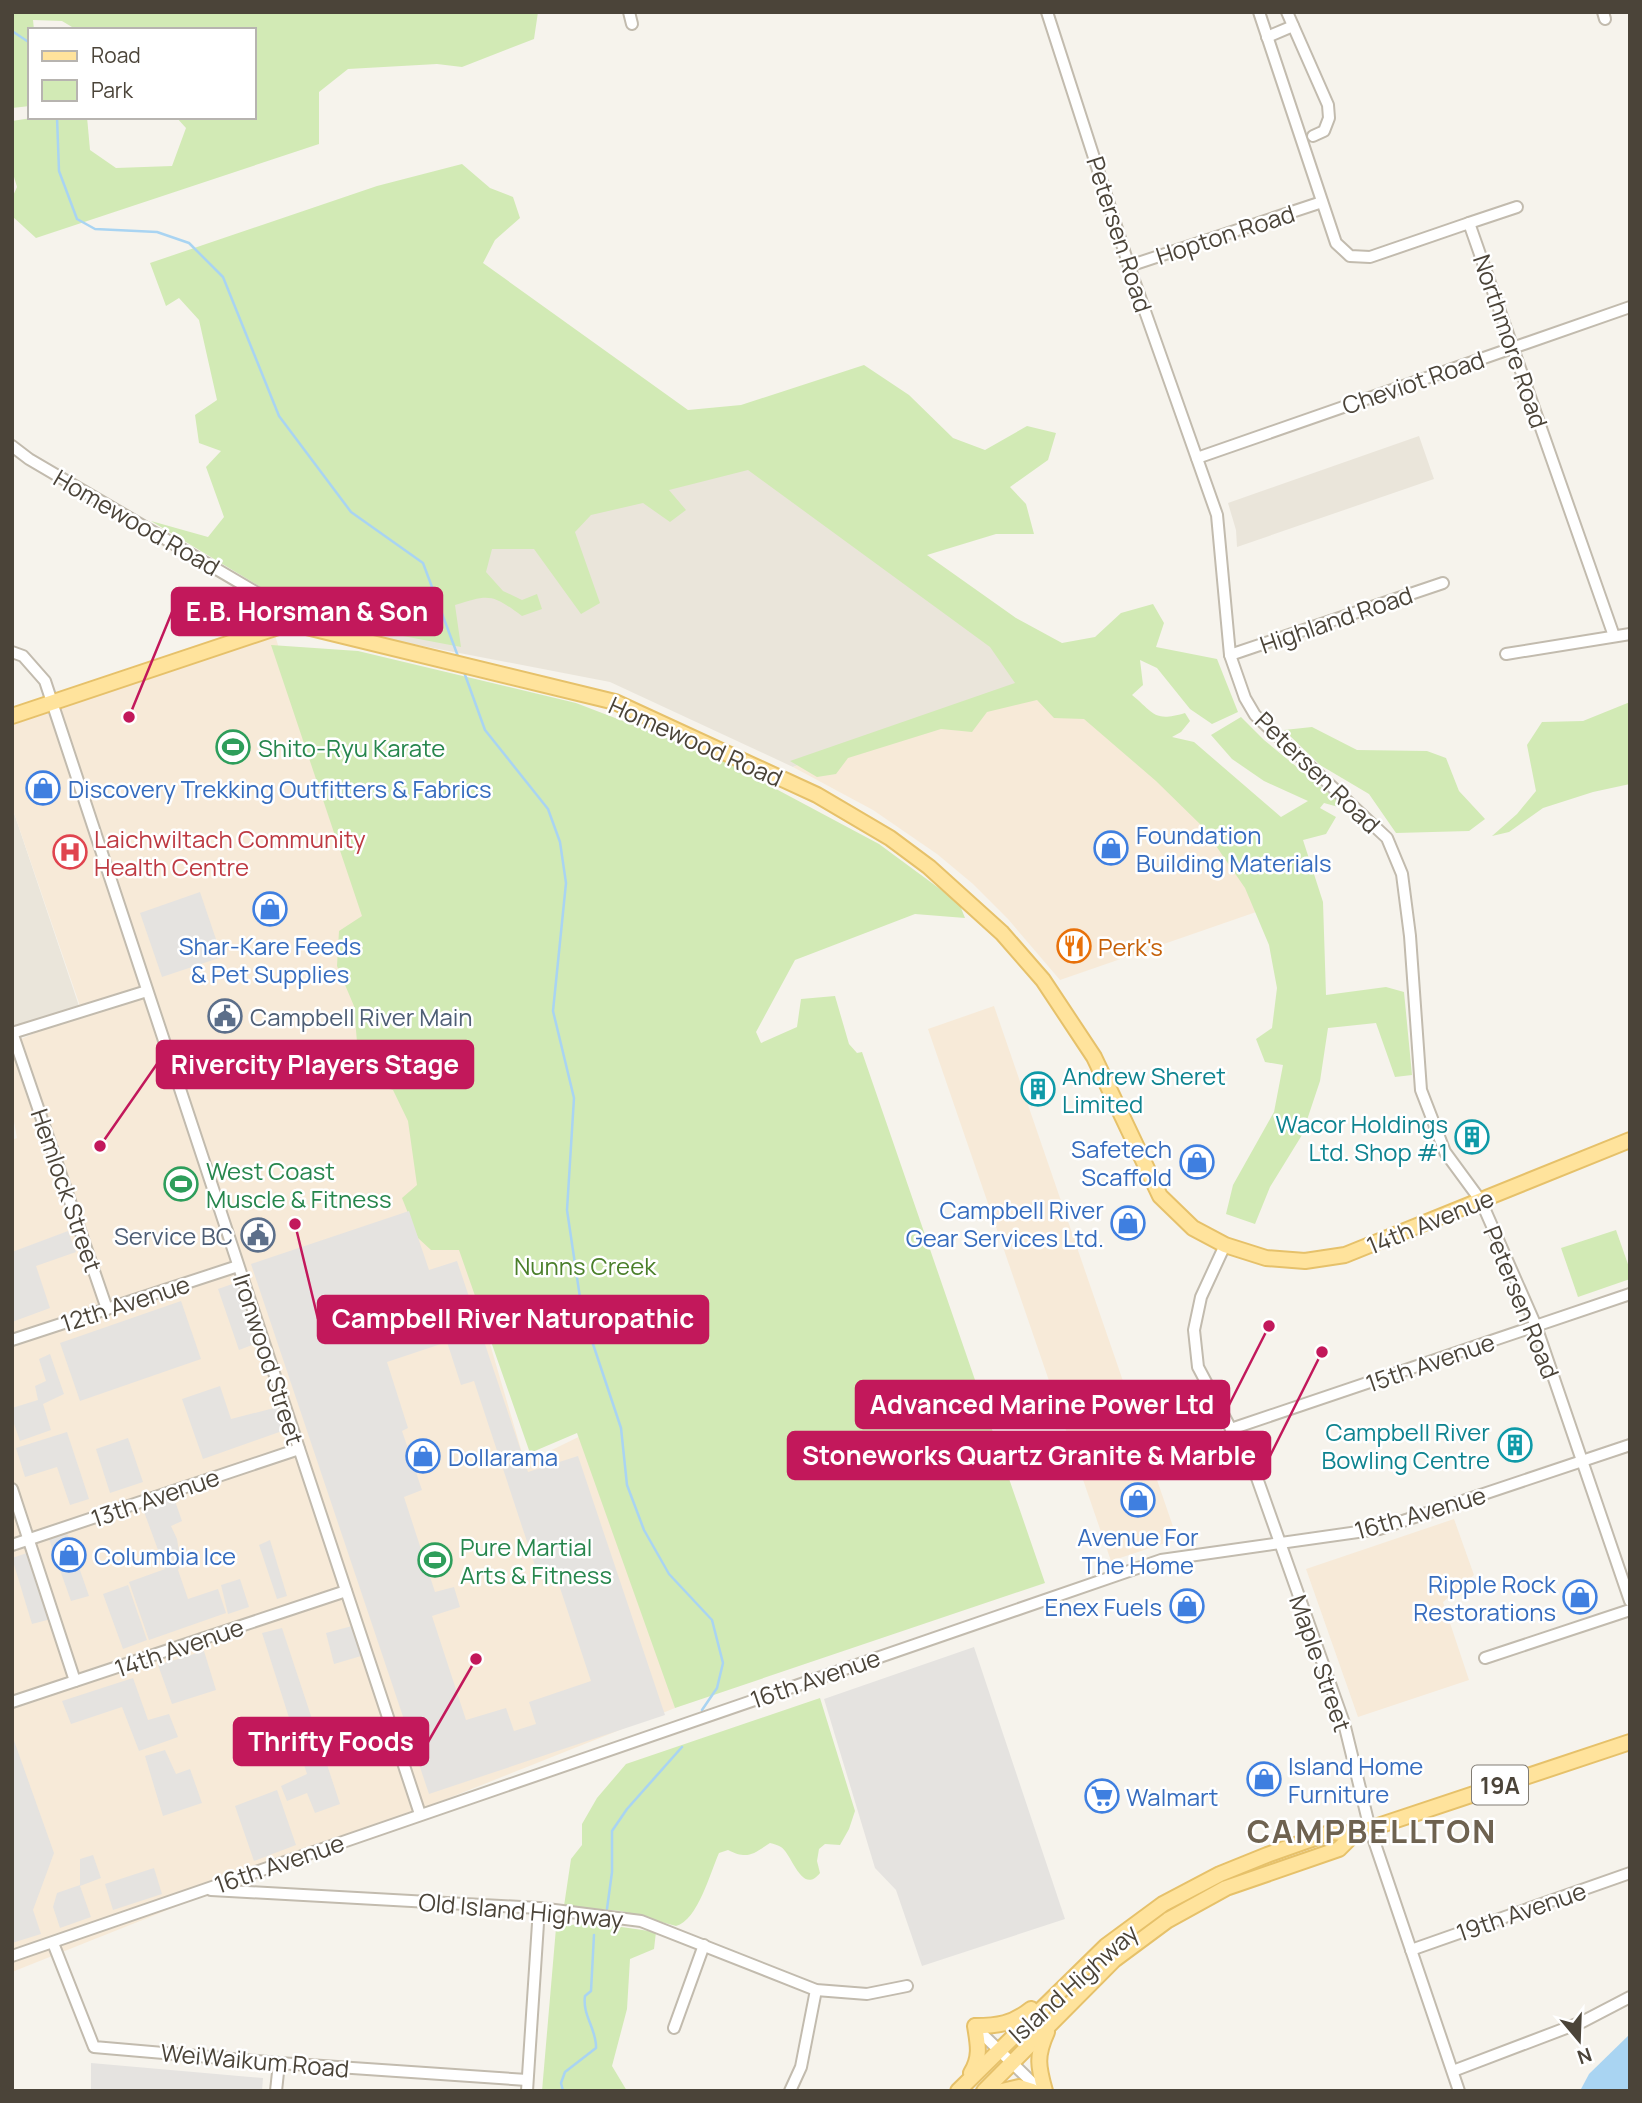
<svg xmlns="http://www.w3.org/2000/svg" width="1642" height="2103" font-family="Manrope,sans-serif">
	<style>
		.residential { fill: #eae5da }
		.commercial { fill: #f7ead8 }
		.green { fill: #d2eab5 }
		.parking { fill: #e5e3e0; fill-rule: evenodd }
		.water { fill: #a9d4f2 }
		.lines { fill: none; stroke-linecap: round; stroke-linejoin: round }
		.stream { stroke: #a9d4f2; stroke-width: 2.5 }
		.minor-casing { stroke: #c2bbae; stroke-width: 14 }
		.major-casing { stroke: #e6c16a; stroke-width: 18 }
		.minor { stroke: #fff; stroke-width: 10 }
		.major { stroke: #ffe39c; stroke-width: 14 }
		.labels { text-anchor: middle; dominant-baseline: central; stroke-width: 5; stroke-linejoin: round; paint-order: stroke }
		.shield { fill: #fff; stroke: #817c74; stroke-width: 2 }
		.shield-label { font-size: 23px; font-weight: bold; fill: #4b4439 }
		.street-label { font-size: 24px; fill: #4b4439; stroke: #fff }
		.leisure-label { font-size: 24px; fill: #27864d; stroke: #fff; text-anchor: start }
		.shop-label { font-size: 24px; fill: #366cbe; stroke: #fff; text-anchor: start }
		.health-label { font-size: 24px; fill: #be3a42; stroke: #fff; text-anchor: start }
		.food-label { font-size: 24px; fill: #c56008; stroke: #fff; text-anchor: start }
		.service-label { font-size: 24px; fill: #4e5e75; stroke: #fff; text-anchor: start }
		.culture-label { font-size: 24px; fill: #0d838f; stroke: #fff; text-anchor: end }
		.park-label { font-size: 24px; fill: #4a7f2a; stroke: #fff }
		.district-label { font-size: 32px; font-weight: bold; letter-spacing: 2px; fill: #6e6250; stroke: #fff }
		.leader { fill: none; stroke: #c2185b; stroke-width: 2.5 }
		.callout-dot { fill: #c2185b; stroke: #fff; stroke-width: 2.5 }
		.callout { fill: #c2185b; stroke: #c2185b; stroke-width: 2.5 }
		.callout-label { font-size: 26px; text-anchor: middle; font-weight: bold; fill: #fff }
	</style>
	<rect width="100%" height="100%" fill="#f6f3ec"/>
	<g class="residential">
		<path d="M1419 436 1434 479 1237 547 1236 530 1228 503Z"/>
		<path d="M747 457 1051 678 793 767 610 682 371 636 305 609Z"/>
		<path d="M12 807 81 1012 12 1035Z"/>
	</g>
	<g class="commercial">
		<path d="M273 629 383 981 525 1463 597 1428 675 1708 12 1972V1140L17 1138 12 1111V1043L82 1012 12 807V717Z"/>
		<path d="M1051 678 1172 764 1276 905 1060 980 1008 919 973 884 937 854 873 810 793 767Z"/>
		<path d="M994 1006 1178 1541 1165 1543 1111 1561 928 1029Z"/>
		<path d="M1454 1519 1474 1575 1443 1602 1469 1680 1358 1717 1306 1569Z"/>
	</g>
	<g class="green">
		<path d="M12 12H538L534 39 462 67 437 64 348 69 319 92V144L36 238 12 216V198L17 187 12 170V121L38 117H87L90 150 116 168 172 166 186 128 176 117H254V30H77L62 21 33 20 34 30H30V106L12 108Z"/>
		<path d="M462 164 490 188 513 197 520 218 495 240 483 263 688 410 741 405 864 365 909 395 953 438 985 450 1027 426 1056 433 1048 460 1010 487 1026 504 1034 534H996L927 555 1016 618 1062 643 1095 637 1121 613 1153 604 1164 623 1156 647 1217 659 1238 712 1212 724 1190 709 1157 668 1140 660 1143 685 1132 695C1155 714 1154 722 1185 713L1190 721 1181 732 1172 737 1194 742 1281 817 1308 801 1264 781 1232 759 1211 735 1241 717 1264 740 1349 810 1324 803 1320 808 1336 817 1326 834 1303 840 1323 902 1326 995 1386 987 1404 992 1412 1075 1395 1077 1376 1023 1328 1028 1320 1081 1302 1135 1270 1187 1255 1224 1226 1214 1233 1185 1274 1112 1283 1065 1265 1062 1256 1039 1272 1028 1277 988 1269 945 1245 888 1203 827 1156 781 1084 719 1054 718 1037 700 987 712 972 732 941 729 848 758 836 774 817 777 790 761 1015 683 990 647 748 470 669 490 686 510 670 522 643 503 591 515 575 532 600 603 581 614 534 549H492L486 572 503 591 522 600 537 594 542 609 522 616C493 595 491 593 455 605L461 647 297 616 259 586 151 521 208 537 224 517 206 467 221 451 199 443 195 415 217 400 199 320 179 298 166 306 150 263 377 186Z"/>
		<path d="M271 645 358 651 576 703 714 756 879 844 959 903 965 918 915 914 795 960 756 1032 761 1043 797 1027 801 999 835 996 849 1044 857 1053 862 1052 1045 1583 675 1708 577 1433 530 1453 459 1250H431L418 1238 402 1198 417 1185 408 1121 393 1090 374 1085 358 1054 354 1006 337 966 339 931 362 916Z"/>
		<path d="M1630 702V784L1593 792 1543 808 1509 832 1492 836 1517 814 1536 791 1527 745 1542 722 1583 721Z"/>
		<path d="M1312 727 1357 750 1427 751 1446 758 1459 791 1485 819 1469 831 1396 833 1369 794 1320 765 1284 730Z"/>
		<path d="M1616 1230 1630 1270V1279L1578 1297 1561 1248Z"/>
		<path d="M820 1698 855 1811 849 1829 840 1845 825 1844 819 1849 817 1861 820 1873C802 1896 792 1854 781 1847 778 1845 774 1844 770 1843 753 1854 748 1860 728 1850L719 1853C710 1873 698 1920 676 1926L621 1911 564 1906 571 1859 582 1845V1824L597 1798 626 1764Z"/>
		<path d="M587 1922 656 1932 654 1949 630 1959 627 2009 612 2066 627 2091H542L556 1928Z"/>
	</g>
	<g class="parking">
		<path d="M200 892 222 957 162 977 140 913Z"/>
		<path d="M409 1211 429 1270 457 1261 528 1472 578 1456 665 1715 429 1794 251 1264ZM447 1342 461 1385 474 1381 539 1578 555 1573 591 1681 529 1702 536 1724 514 1731 506 1708 466 1720 432 1616 460 1607 454 1587 435 1592 404 1497 422 1490 402 1431 408 1428 387 1362Z"/>
		<path d="M68 1231 76 1252 36 1266 50 1308 12 1322V1252Z"/>
		<path d="M238 1282 260 1342 239 1350 218 1289Z"/>
		<path d="M181 1301 201 1359 80 1401 60 1343Z"/>
		<path d="M50 1354 64 1394 43 1404 51 1430 20 1441 12 1418V1408L38 1400 35 1386 46 1381 39 1359Z"/>
		<path d="M220 1386 231 1419 278 1407 285 1430 203 1459 182 1399Z"/>
		<path d="M67 1432 89 1499 70 1505 57 1467 25 1477 16 1448Z"/>
		<path d="M128 1438 143 1482 110 1493 96 1449Z"/>
		<path d="M174 1498 182 1521 171 1526 177 1539 181 1563 178 1570 188 1599 218 1589 226 1613 149 1640 129 1582 165 1569 143 1509Z"/>
		<path d="M67 1533 89 1596 71 1601 49 1539Z"/>
		<path d="M270 1540 287 1596 277 1599 259 1545Z"/>
		<path d="M30 1552 51 1619 32 1624 12 1558Z"/>
		<path d="M240 1579 249 1607 228 1614 221 1585Z"/>
		<path d="M128 1585 147 1640 123 1649 103 1594Z"/>
		<path d="M352 1626 361 1656 334 1664 326 1633Z"/>
		<path d="M282 1628 340 1804 315 1813 307 1793 287 1801 281 1786 307 1774 262 1633Z"/>
		<path d="M974 1647 1065 1919 922 1966 896 1890 875 1868 824 1699Z"/>
		<path d="M204 1651 216 1690 172 1704 158 1665Z"/>
		<path d="M133 1678 148 1720 169 1714 178 1737 139 1751 122 1707 71 1724 62 1701Z"/>
		<path d="M12 1735 54 1853 33 1910 41 1934 12 1943Z"/>
		<path d="M165 1750 176 1774 190 1769 202 1803 163 1816 145 1756Z"/>
		<path d="M277 1790 296 1845 254 1861 235 1806Z"/>
		<path d="M93 1855 101 1878 80 1886 91 1917 60 1928 53 1907 57 1893 80 1885V1859Z"/>
		<path d="M154 1868 162 1894 113 1910 105 1884Z"/>
		<path d="M91 2063 263 2078 262 2091H91Z"/>
	</g>
	<path class="water" d="M1630 2034V2091H1580L1589 2074Z"/>
	<g class="lines">
		<g class="stream">
			<path d="M12 31 30 43"/>
			<path d="M57 117 59 171 77 219 95 229 157 232 189 243 223 277 279 416 351 512 423 563 459 659"/>
			<path d="M464 672 485 730 548 809 560 842 566 883 553 1011 574 1098 567 1210 582 1311 621 1428 627 1485 644 1530 669 1574 712 1620 723 1663 717 1688 702 1710"/>
			<path d="M607 1909 612 1872V1831L627 1809 682 1747"/>
			<path d="M563 2091 561 2083 565 2072 596 2048C597 2030 582 2015 585 1996L591 1991 594 1935"/>
		</g>
		<defs>
			<g id="minor">
				<path d="M629 12 632 24"/>
				<path d="M1047 12 1129 266 1217 515 1230 655 1245 698 1255 715 1387 838 1402 874 1410 936 1421 1090 1445 1152 1481 1201 1536 1326 1630 1601"/>
				<path d="M1259 12 1336 243 1350 256 1370 257 1469 223 1614 636"/>
				<path d="M1287 12 1328 105 1329 118 1324 131 1313 136"/>
				<path d="M1603 12 1605 19"/>
				<path d="M1267 37 1293 26"/>
				<path d="M1469 223 1517 207"/>
				<path d="M1129 266 1322 202"/>
				<path d="M12 446 29 459 264 597 290 623"/>
				<path d="M1197 458 1630 307"/>
				<path d="M12 652 23 656 45 681 420 1814"/>
				<path d="M1506 654 1630 634"/>
				<path d="M1230 655 1443 583"/>
				<path d="M12 1032 107 1309"/>
				<path d="M12 1033 147 991"/>
				<path d="M1225 1245 1201 1297 1194 1330 1198 1367 1257 1478 1344 1723 1370 1829 1459 2091"/>
				<path d="M12 1340 238 1266"/>
				<path d="M1231 1429 1630 1294"/>
				<path d="M12 1489 75 1681"/>
				<path d="M12 1545 299 1449"/>
				<path d="M1485 1658 1630 1610"/>
				<path d="M12 1702 346 1591"/>
				<path d="M211 1890 539 1908 641 1921 816 1990 867 1994 907 1986"/>
				<path d="M53 1943 94 2047 279 2063 527 2080"/>
				<path d="M1411 1950 1630 1873"/>
				<path d="M12 1956 1161 1560 1379 1529 1630 1445"/>
				<path d="M975 2027 1041 2091"/>
				<path d="M674 2028 704 1945"/>
				<path d="M1453 2071 1582 2022 1630 1997"/>
				<path d="M276 2091 279 2063"/>
				<path d="M527 2091 539 1908"/>
				<path d="M790 2091 801 2067 816 1990"/>
			</g>
			<g id="major">
				<path d="M12 716 290 623 615 702 817 795 890 838 929 867 1002 933 1043 980 1094 1057 1160 1196 1193 1228 1225 1245 1266 1258 1305 1261 1345 1255 1630 1140"/>
				<path d="M971 2073C981 2057 978 2044 975 2026 998 2026 1012 2024 1031 2009"/>
				<path d="M958 2091 1106 1946 1163 1904 1220 1874 1267 1855 1332 1832 1354 1834 1630 1742"/>
				<path d="M984 2091 1114 1960 1168 1920 1226 1888 1339 1849 1354 1834"/>
				<path d="M1002 2091 1019 2087 1032 2091"/>
				<path d="M1045 2091C1038 2066 1036 2056 1047 2032"/>
			</g>
		</defs>
		<use href="#minor" class="minor-casing"/>
		<use href="#major" class="major-casing"/>
		<use href="#minor" class="minor"/>
		<use href="#major" class="major"/>
	</g>
	<defs>
		<symbol id="stadium-ring" viewBox="-11 -11 22 22"><circle r="9.5" fill="#fff" stroke="#2e9e5b" stroke-width="1.5"/><path d="M0-5a6.5 5 0 1 0 0 10a6.5 5 0 1 0 0-10ZM-3.5-1.8h7v3.6h-7Z" fill="#2e9e5b"/></symbol>
		<symbol id="shop-ring" viewBox="-11 -11 22 22"><circle r="9.5" fill="#fff" stroke="#3f7fe0" stroke-width="1.5"/><path d="M-5-2.5h2.3a2.7 3.5 0 0 1 5.4 0H5L5.5 6h-11ZM-1.5-2.5h3a1.5 2.3 0 0 0-3 0Z" fill="#3f7fe0"/></symbol>
		<symbol id="hospital-ring" viewBox="-11 -11 22 22"><circle r="9.5" fill="#fff" stroke="#e0444e" stroke-width="1.5"/><path d="M-5-5h3v3.5h4V-5h3V5h-3V1.5h-4V5h-3Z" fill="#e0444e"/></symbol>
		<symbol id="restaurant-ring" viewBox="-11 -11 22 22"><circle r="9.5" fill="#fff" stroke="#e8710a" stroke-width="1.5"/><path d="M-5-6h1v4h1v-4h1v4h1v-4h1v5L-1.5 .5V6h-2V.5L-5-1ZM5-6V6H3V1.5H1.5Q1.5-4 5-6Z" fill="#e8710a"/></symbol>
		<symbol id="civic-ring" viewBox="-11 -11 22 22"><circle r="9.5" fill="#fff" stroke="#5c6f8a" stroke-width="1.5"/><path d="M-.6-6.5H3V-4.5H.6V-3L4-1V1h2V6H-6V1h2V-1L-.6-3ZM-1.2 2.5V6h2.4V2.5Z" fill="#5c6f8a"/></symbol>
		<symbol id="building-ring" viewBox="-11 -11 22 22"><circle r="9.5" fill="#fff" stroke="#0f9aa8" stroke-width="1.5"/><path d="M-4-6H4V6H1V3H-1V6H-4ZM-2.5-4.3h1.7v1.8h-1.7ZM.8-4.3h1.7v1.8H.8ZM-2.5-1h1.7V.8h-1.7ZM.8-1h1.7V.8H.8Z" fill="#0f9aa8"/></symbol>
		<symbol id="supermarket-ring" viewBox="-11 -11 22 22"><circle r="9.5" fill="#fff" stroke="#3f7fe0" stroke-width="1.5"/><path d="M-6-5.5h2.5l.6 2H6L4.5 2H-2.5L-4.4-4H-6ZM-1.5 3.2a1.3 1.3 0 1 0 .1 0ZM3 3.2a1.3 1.3 0 1 0 .1 0Z" fill="#3f7fe0"/></symbol>
	</defs>
	<g fill-rule="evenodd">
		<use href="#stadium-ring" x="214" y="728" width="38" height="38"/>
		<use href="#shop-ring" x="24" y="769" width="38" height="38"/>
		<use href="#shop-ring" x="1092" y="829" width="38" height="38"/>
		<use href="#hospital-ring" x="51" y="833" width="38" height="38"/>
		<use href="#shop-ring" x="251" y="890" width="38" height="38"/>
		<use href="#restaurant-ring" x="1055" y="927" width="38" height="38"/>
		<use href="#civic-ring" x="206" y="997" width="38" height="38"/>
		<use href="#building-ring" x="1019" y="1070" width="38" height="38"/>
		<use href="#building-ring" x="1453" y="1118" width="38" height="38"/>
		<use href="#shop-ring" x="1178" y="1143" width="38" height="38"/>
		<use href="#stadium-ring" x="162" y="1165" width="38" height="38"/>
		<use href="#shop-ring" x="1109" y="1204" width="38" height="38"/>
		<use href="#civic-ring" x="239" y="1216" width="38" height="38"/>
		<use href="#building-ring" x="1496" y="1426" width="38" height="38"/>
		<use href="#shop-ring" x="404" y="1437" width="38" height="38"/>
		<use href="#shop-ring" x="1119" y="1481" width="38" height="38"/>
		<use href="#shop-ring" x="50" y="1536" width="38" height="38"/>
		<use href="#stadium-ring" x="416" y="1541" width="38" height="38"/>
		<use href="#shop-ring" x="1561" y="1578" width="38" height="38"/>
		<use href="#shop-ring" x="1168" y="1587" width="38" height="38"/>
		<use href="#shop-ring" x="1245" y="1760" width="38" height="38"/>
		<use href="#supermarket-ring" x="1083" y="1777" width="38" height="38"/>
	</g>
	<g class="labels">
		<rect class="shield" x="1472" y="1765.5" width="56" height="39" rx="5"/>
		<g class="shield-label">
			<text x="1500" y="1785">19A</text>
		</g>
		<g class="street-label">
			<text transform="translate(1120 234) rotate(72)">Petersen Road</text>
			<text transform="translate(1225 234) rotate(-18)">Hopton Road</text>
			<text transform="translate(1511 341) rotate(71)">Northmore Road</text>
			<text transform="translate(1413 382) rotate(-19)">Cheviot Road</text>
			<text transform="translate(137 522) rotate(30)">Homewood Road</text>
			<text transform="translate(1336 619) rotate(-19)">Highland Road</text>
			<text transform="translate(696 741) rotate(24)">Homewood Road</text>
			<text transform="translate(1318 772) rotate(44)">Petersen Road</text>
			<text transform="translate(67 1190) rotate(71)">Hemlock Street</text>
			<text transform="translate(1430 1221) rotate(-22)">14th Avenue</text>
			<text transform="translate(1522 1302) rotate(68)">Petersen Road</text>
			<text transform="translate(125 1303) rotate(-18)">12th Avenue</text>
			<text transform="translate(269 1359) rotate(72)">Ironwood Street</text>
			<text transform="translate(1430 1362) rotate(-19)">15th Avenue</text>
			<text transform="translate(155 1497) rotate(-19)">13th Avenue</text>
			<text transform="translate(1420 1512) rotate(-16)">16th Avenue</text>
			<text transform="translate(179 1647) rotate(-19)">14th Avenue</text>
			<text transform="translate(1321 1663) rotate(71)">Maple Street</text>
			<text transform="translate(815 1678) rotate(-19)">16th Avenue</text>
			<text transform="translate(279 1863) rotate(-19)">16th Avenue</text>
			<text transform="translate(521 1910) rotate(5)">Old Island Highway</text>
			<text transform="translate(1521 1911) rotate(-19)">19th Avenue</text>
			<text transform="translate(1073 1983) rotate(-42)">Island Highway</text>
			<text transform="translate(255 2060) rotate(5)">WeiWaikum Road</text>
		</g>
		<g class="leisure-label">
			<text x="258" y="747">Shito-Ryu Karate</text>
			<text x="206" y="1170">West Coast<tspan x="206" dy="28">Muscle &amp; Fitness</tspan></text>
			<text x="460" y="1546">Pure Martial<tspan x="460" dy="28">Arts &amp; Fitness</tspan></text>
		</g>
		<g class="shop-label">
			<text x="68" y="788">Discovery Trekking Outfitters &amp; Fabrics</text>
			<text x="1136" y="834">Foundation<tspan x="1136" dy="28">Building Materials</tspan></text>
			<text x="270" y="945" text-anchor="middle">Shar-Kare Feeds<tspan x="270" dy="28">&amp; Pet Supplies</tspan></text>
			<text x="1172" y="1148" text-anchor="end">Safetech<tspan x="1172" dy="28">Scaffold</tspan></text>
			<text x="1104" y="1209" text-anchor="end">Campbell River<tspan x="1104" dy="28">Gear Services Ltd.</tspan></text>
			<text x="448" y="1456">Dollarama</text>
			<text x="1138" y="1536" text-anchor="middle">Avenue For<tspan x="1138" dy="28">The Home</tspan></text>
			<text x="94" y="1555">Columbia Ice</text>
			<text x="1556" y="1583" text-anchor="end">Ripple Rock<tspan x="1556" dy="28">Restorations</tspan></text>
			<text x="1162" y="1606" text-anchor="end">Enex Fuels</text>
			<text x="1288" y="1765">Island Home<tspan x="1288" dy="28">Furniture</tspan></text>
			<text x="1126" y="1796">Walmart</text>
		</g>
		<g class="health-label">
			<text x="94" y="838">Laichwiltach Community<tspan x="94" dy="28">Health Centre</tspan></text>
		</g>
		<g class="food-label">
			<text x="1098" y="946">Perk's</text>
		</g>
		<g class="service-label">
			<text x="250" y="1016">Campbell River Main</text>
			<text x="233" y="1235" text-anchor="end">Service BC</text>
		</g>
		<g class="culture-label">
			<text x="1062" y="1075" text-anchor="start">Andrew Sheret<tspan x="1062" dy="28">Limited</tspan></text>
			<text x="1448" y="1123">Wacor Holdings<tspan x="1448" dy="28">Ltd. Shop #1</tspan></text>
			<text x="1490" y="1431">Campbell River<tspan x="1490" dy="28">Bowling Centre</tspan></text>
		</g>
		<g class="park-label">
			<text x="585" y="1265">Nunns Creek</text>
		</g>
		<g class="district-label">
			<text x="1372" y="1831">CAMPBELLTON</text>
		</g>
	</g>
	<path class="leader" d="M129 717L172 612M100 1146L157 1064M295 1224L318 1319M1269 1326L1229 1405M1322 1352L1270 1456M476 1659L428 1742"/>
	<g class="callout-dot">
		<circle cx="129" cy="717" r="7"/>
		<circle cx="100" cy="1146" r="7"/>
		<circle cx="295" cy="1224" r="7"/>
		<circle cx="1269" cy="1326" r="7"/>
		<circle cx="1322" cy="1352" r="7"/>
		<circle cx="476" cy="1659" r="7"/>
	</g>
	<g class="callout">
		<rect x="172" y="588" width="270" height="47" rx="7"/>
		<rect x="157" y="1041" width="316" height="47" rx="7"/>
		<rect x="318" y="1296" width="390" height="47" rx="7"/>
		<rect x="856" y="1381" width="373" height="47" rx="7"/>
		<rect x="788" y="1432" width="482" height="47" rx="7"/>
		<rect x="234" y="1718" width="194" height="47" rx="7"/>
	</g>
	<g class="callout-label">
		<text x="307" y="621">E.B. Horsman &amp; Son</text>
		<text x="315" y="1074">Rivercity Players Stage</text>
		<text x="513" y="1328">Campbell River Naturopathic</text>
		<text x="1042" y="1414">Advanced Marine Power Ltd</text>
		<text x="1029" y="1465">Stoneworks Quartz Granite &amp; Marble</text>
		<text x="331" y="1751">Thrifty Foods</text>
	</g>
	<rect width="1642" height="2103" fill="none" stroke="#4b4439" stroke-width="28"/>
	<rect x="28" y="28" width="228" height="91" fill="#ffffff" stroke="#b7b4b0" stroke-width="2"/>
	<rect x="42" y="51" width="35" height="10" fill="#ffe39c" stroke="#b7b4b0" stroke-width="2"/>
	<text x="91" y="63" font-size="21" fill="#4b4439">Road</text>
	<rect x="42" y="80" width="35" height="21" fill="#d2eab5" stroke="#b7b4b0" stroke-width="2"/>
	<text x="91" y="98" font-size="21" fill="#4b4439">Park</text>
	<g transform="translate(1579 2040) rotate(161)" stroke="#ffffff" stroke-width="5" paint-order="stroke">
	<path d="M0-5L12 26L0 18L-12 26Z" fill="#4b4439"/>
	<text y="-10" font-size="19" font-weight="bold" text-anchor="middle" fill="#4b4439">N</text>
	</g>
</svg>
